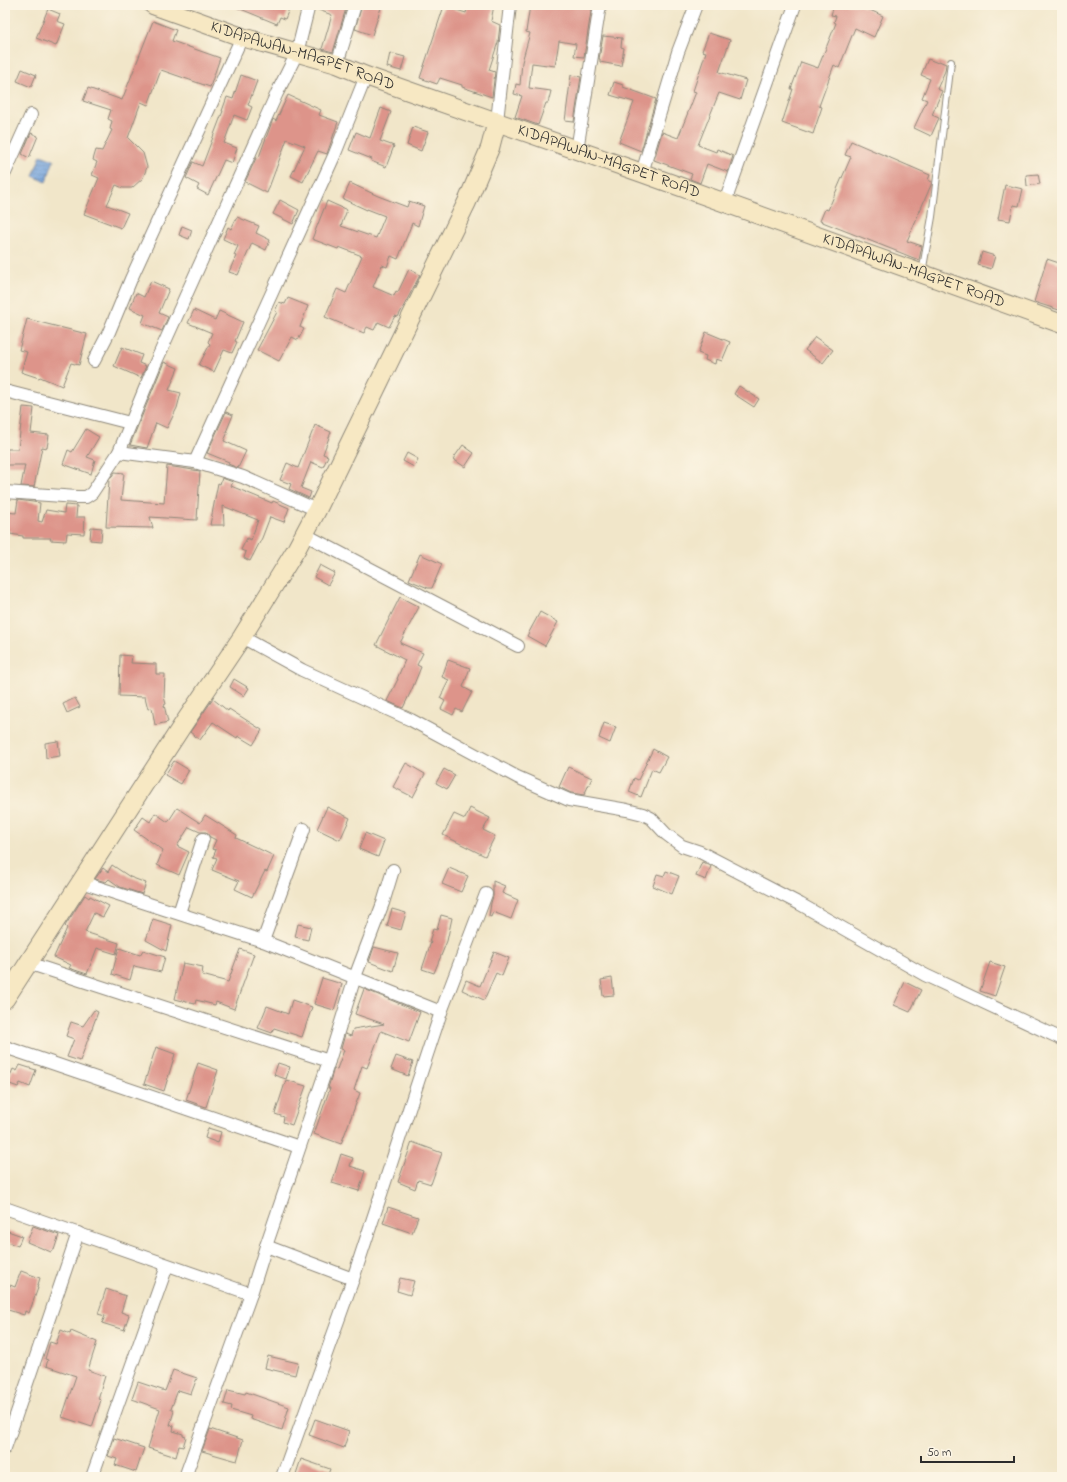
<svg xmlns="http://www.w3.org/2000/svg" width="1067" height="1482" font-family="'Indie Flower',sans-serif">
	<style>
		.water { fill: url(#water-rules); stroke: #4f6784 }
		.building { fill: #dd948a }
		.lines { fill: none; stroke-linecap: round; stroke-linejoin: round }
		.lane-casing { stroke: #8e887a; stroke-width: 8 }
		.street-casing { stroke: #8e887a; stroke-width: 14 }
		.secondary-casing { stroke: #8e887a; stroke-width: 20 }
		.lane { stroke: #fff; stroke-width: 6 }
		.street { stroke: #fff; stroke-width: 12 }
		.secondary { stroke: #f7e8c3; stroke-width: 18 }
		.labels { text-anchor: middle; dominant-baseline: central; stroke-width: 4; stroke-linejoin: round; paint-order: stroke }
		.street-label { font-size: 16px; fill: #2b2b2b; stroke: #fcf5e5 }
	</style>
	<defs>
		<pattern id="water-rules" width="6" height="5" patternUnits="userSpaceOnUse"><rect width="6" height="5" fill="#73a3dd"/><path d="M0 2.5h6" fill="none" stroke="#5f85b3"/></pattern>
	</defs>
	<rect width="100%" height="100%" fill="#fcf5e5"/>
	<filter id="ink" filterUnits="userSpaceOnUse"><feTurbulence type="fractalNoise" baseFrequency=".025" numOctaves="2"/><feDisplacementMap in="SourceGraphic" scale="8" xChannelSelector="R" yChannelSelector="G"/><feConvolveMatrix kernelMatrix="1 2 1 2 8 2 1 2 1" color-interpolation-filters="sRGB"/></filter>
	<filter id="wash" filterUnits="userSpaceOnUse"><feTurbulence type="fractalNoise" baseFrequency=".012" numOctaves="4" result="noise"/><feDisplacementMap in="SourceGraphic" scale="16" xChannelSelector="R" yChannelSelector="G"/><feGaussianBlur stdDeviation="0.9" result="paint"/><feColorMatrix in="noise" values="0 0 0 0 0 0 0 0 0 0 0 0 0 0 0 0 0 1.4 0 .05"/><feComposite in="paint" operator="in"/></filter>
	<g filter="url(#wash)">
		<rect width="100%" height="100%" fill="#f1e6c9"/>
		<path class="water" d="M41 155 54 160 46 182 33 176Z"/>
		<g id="blocks">
			<g class="building">
				<path d="M231 5H265L273 9 275 5H280L289 9 285 19 280 17 277 24Z"/>
				<path d="M316 5H347L333 52 322 49 332 15 316 9Z"/>
				<path d="M362 5H382L372 35 355 29Z"/>
				<path d="M468 5H494L491 21 500 25 498 42 489 70 495 72 492 97 462 87V85L440 78 437 84 420 78 444 6 466 13Z"/>
				<path d="M530 5H592L584 57 574 56 576 44 559 41 555 66 532 63 529 88 551 91 548 103H546L538 125 515 117 522 96 514 94 516 84 520 85 522 62 530 33 526 32Z"/>
				<path d="M834 5H859L883 16 874 37 855 28 839 68 834 65 819 106 822 107 813 134 782 123 793 89H791L801 62 818 68 836 23 834 22 836 16 831 15Z"/>
				<path d="M48 9 60 14 57 21 65 24 56 46 36 38Z"/>
				<path d="M153 21 176 30 172 41 220 58 210 87 161 70 148 105 141 102 128 138 143 153 147 167 143 178 132 188H123L116 185 107 205 128 213 121 228 84 214 99 178 92 175 97 162 93 160 96 150 102 151 112 130 110 129 112 121 108 119 111 110 83 101 88 88 122 100Z"/>
				<path d="M709 33 730 40 719 72 746 80 740 100 719 93 698 145 716 152 717 149 733 156 728 172 707 164 700 183 690 179 692 174 654 160 662 132 678 138 696 92 693 91 706 52 702 51Z"/>
				<path d="M603 36 622 38 621 47 624 48 621 66 600 62V59H599Z"/>
				<path d="M390 53 405 57 401 71 387 67Z"/>
				<path d="M928 59 938 63 939 61 946 64 945 71 937 89 942 91 932 115 939 118 931 136 914 128 927 100 922 98 930 79 921 75Z"/>
				<path d="M22 69 36 75 31 87 17 81Z"/>
				<path d="M241 75 257 81 248 105 252 107 247 120 234 115 224 143 237 148 232 163 224 160 208 195 197 189 199 185 186 178 193 162 202 166 223 111H222L227 97 233 99Z"/>
				<path d="M571 75 581 77 574 122 565 121Z"/>
				<path d="M614 82 623 85V87L656 99 641 151 619 142 634 102 610 95Z"/>
				<path d="M288 95 321 110 319 115 338 122 327 154 318 151 303 182 291 176 305 146 287 139 267 193 245 182 257 156 259 157 273 119 276 121Z"/>
				<path d="M381 108 391 112 380 141 394 146 386 167 371 161 372 159 349 150 356 132 370 138Z"/>
				<path d="M413 127 428 132 421 151 407 145Z"/>
				<path d="M31 133 38 136 29 158 22 154Z"/>
				<path d="M851 141 930 175 928 180 932 182 931 185 907 241 922 246 919 260 820 221 825 209 828 210 851 157 845 155Z"/>
				<path d="M1038 174 1040 184 1027 186 1026 175Z"/>
				<path d="M350 183 378 196 407 207 409 201 424 206 418 226 412 223 398 259 391 256 387 267 382 265 373 287 394 296 396 291 398 292 409 269 420 275 398 317 395 316 389 327 378 322 374 330 367 327 364 333 325 317 337 289 346 293 362 256 339 247 338 249 312 239 327 201 347 210 341 226 376 238 385 216 367 209V210L343 199Z"/>
				<path d="M1005 185 1023 189 1019 206 1013 205 1010 221 998 219Z"/>
				<path d="M280 200 299 210 293 224 273 214Z"/>
				<path d="M237 217 259 226 256 233 270 240 266 250 252 243 238 275 229 272 236 256 234 255 238 246 223 239 228 227 231 229Z"/>
				<path d="M182 226 192 230 189 239 179 235Z"/>
				<path d="M982 252 995 256 991 269 978 265Z"/>
				<path d="M1047 259 1062 264V311L1034 302Z"/>
				<path d="M151 281 169 289 159 313 168 317 162 331 142 323 145 315 130 308 136 293 144 297Z"/>
				<path d="M288 298 308 306 300 327 304 329 298 340 292 337 279 361 257 350 277 312 275 311 279 302 285 304Z"/>
				<path d="M194 310 215 320 219 311 243 322 235 341 237 342 232 353 224 350 214 372 199 365 210 344 208 342 212 333 188 323Z"/>
				<path d="M27 319 87 334 79 365 71 363 62 386 40 377 39 378 21 372 27 352 19 350Z"/>
				<path d="M706 332 730 342 722 361 716 359 715 364 705 360 706 356 698 353Z"/>
				<path d="M815 337 833 350 823 363 805 350Z"/>
				<path d="M122 347 142 355 139 363 146 366 141 378 114 366Z"/>
				<path d="M164 362 178 368 169 390 181 393 177 408 167 428 156 423 147 448 130 445Z"/>
				<path d="M739 386 759 399 754 407 734 394Z"/>
				<path d="M23 407 34 408 31 433 49 435 47 448 42 447 34 487 21 486 25 465H7V449H18Z"/>
				<path d="M226 412 233 415 226 432H228L224 441 246 451 238 468 228 464 229 462 207 453Z"/>
				<path d="M315 425 331 432 323 454 328 456 323 467 311 462 301 488 311 492 309 498 289 489 291 484 280 480 287 463 298 468Z"/>
				<path d="M86 429 99 437 87 457 95 460 91 474 63 464 68 450 72 452Z"/>
				<path d="M463 445 474 453 465 467 453 459Z"/>
				<path d="M407 453 418 459 414 467 403 461Z"/>
				<path d="M167 466 200 471 197 520 150 517 153 528 106 527 109 480 115 472 124 473 121 500 164 503Z"/>
				<path d="M222 478 233 482 231 486 272 503 273 501 289 508 284 522 270 517 262 538 250 561 244 558 246 552 241 550 247 538 251 540 258 520 223 506 224 525H210L218 483 220 484Z"/>
				<path d="M18 500 40 503 38 521 42 522 46 510 64 513 65 505 77 506 76 517H85L84 534 67 533 66 541 50 540 51 538H23V536L10 534V531L5 530V512L16 513Z"/>
				<path d="M91 527 102 528 101 541 90 540Z"/>
				<path d="M420 554 442 564 432 588H428L409 580Z"/>
				<path d="M320 565 335 573 328 585 314 577Z"/>
				<path d="M400 597 419 607 400 643 423 653 417 665 421 667 412 689 403 708 387 701 398 679H397L405 660 376 645Z"/>
				<path d="M540 612 558 622 545 646 527 636Z"/>
				<path d="M120 655 132 656 131 663 156 664V674H165L164 697 166 704 164 705 168 722 155 725 152 708 148 709 145 697 119 696Z"/>
				<path d="M448 660 470 668 463 687 472 692 462 712 456 709 453 715 441 709 445 701 440 698 449 680 442 677Z"/>
				<path d="M234 679 249 688 244 696 230 687Z"/>
				<path d="M75 698 80 707 67 713 63 704Z"/>
				<path d="M213 699 228 711 229 709 262 730 253 745 238 736 237 738 213 722 200 740 190 732Z"/>
				<path d="M604 723 616 727 610 743 599 738Z"/>
				<path d="M58 741 60 756 46 758 45 743Z"/>
				<path d="M653 749 667 757 659 772 652 769 641 797 629 792 634 778 638 780Z"/>
				<path d="M174 761 189 770 181 784 165 775Z"/>
				<path d="M406 763 425 774 413 797 393 787Z"/>
				<path d="M568 767 592 778 584 795 571 793 559 787Z"/>
				<path d="M444 769 455 775 447 789 436 783Z"/>
				<path d="M327 807 350 818 340 840 317 829Z"/>
				<path d="M177 808 200 823 205 815 237 835 236 838 274 856 267 872 265 871 252 897 235 889 239 881 212 870 217 858 213 857 216 850 212 849 216 840 210 837 206 832H200L189 827 177 846 189 852 179 875 157 865 163 850 134 830 143 817 150 822 155 813 168 822Z"/>
				<path d="M470 808 490 818 483 830 495 836 485 856 443 835 454 814 465 819Z"/>
				<path d="M365 833 384 841 378 857 359 849Z"/>
				<path d="M702 862 711 866 706 880 696 876Z"/>
				<path d="M112 865 130 877 146 883 142 894 120 887 109 879 106 882 95 879 103 868 108 872Z"/>
				<path d="M449 868 468 876 461 892 442 884Z"/>
				<path d="M666 871 679 876 672 894 653 886 657 874 664 876Z"/>
				<path d="M493 881 505 886 502 893 518 900 511 919 493 912 491 917 489 916 491 903 493 896Z"/>
				<path d="M85 895 89 898 90 896 109 906 103 917 94 913 85 932 119 943 116 954 97 948 87 974 69 968 71 965 54 957 67 928 65 926Z"/>
				<path d="M392 909 406 913 401 930 387 926Z"/>
				<path d="M441 915 452 918 447 941 434 973 422 969 431 942H429L433 929 437 930Z"/>
				<path d="M153 919 172 925 166 951 146 940Z"/>
				<path d="M298 924 311 927 308 940 295 937Z"/>
				<path d="M374 947 398 953 393 971 369 962Z"/>
				<path d="M119 948 140 955 143 950 165 957 161 972 134 966 130 980 112 974Z"/>
				<path d="M240 949 254 954 234 1009 216 1002 215 1005 196 1000 195 1004 175 999 183 963 203 967 202 975 228 982Z"/>
				<path d="M494 952 509 958 502 976 496 973 484 1000 462 990 466 980 480 986Z"/>
				<path d="M990 962 1005 967 995 996 980 991Z"/>
				<path d="M322 978 342 984 334 1010 314 1004Z"/>
				<path d="M612 978 614 995 603 996 601 980Z"/>
				<path d="M905 982 921 990 910 1012 894 1005Z"/>
				<path d="M364 989 420 1012 409 1042 381 1031 367 1068 362 1066 354 1090 360 1093 341 1144 314 1134 330 1088H328L334 1068 337 1069 344 1050 341 1049 345 1034 351 1036 353 1029 384 1024 355 1014Z"/>
				<path d="M292 1000 312 1007 302 1037 274 1028 272 1033 258 1028 267 1006 288 1014Z"/>
				<path d="M94 1010 98 1012 80 1061 67 1057 74 1039 66 1036 71 1022 83 1026Z"/>
				<path d="M156 1047 175 1054 164 1091 144 1084Z"/>
				<path d="M396 1056 413 1062 408 1076 391 1069Z"/>
				<path d="M198 1063 218 1070 206 1107 186 1100Z"/>
				<path d="M278 1063 290 1067 286 1079 274 1075Z"/>
				<path d="M20 1065 36 1070 30 1087 20 1083 18 1087 7 1083 13 1069 17 1071Z"/>
				<path d="M286 1080 306 1086 292 1125 283 1122 284 1117 275 1114Z"/>
				<path d="M208 1128 221 1132 218 1143 205 1138Z"/>
				<path d="M412 1142 442 1153 431 1184 418 1180 415 1189 398 1182Z"/>
				<path d="M341 1154 353 1158 350 1166 365 1171 359 1191 332 1183Z"/>
				<path d="M388 1207 418 1217 412 1233 383 1223Z"/>
				<path d="M33 1226 59 1235 54 1250H52L51 1252 27 1242Z"/>
				<path d="M5 1230 22 1236 18 1246 5 1241Z"/>
				<path d="M21 1271 40 1278 37 1288H38L29 1313 25 1311 24 1315 5 1309V1298L10 1285 15 1287Z"/>
				<path d="M400 1278 414 1281 410 1295 397 1291Z"/>
				<path d="M106 1289 126 1296 121 1312 129 1315 124 1330 102 1323 105 1316 98 1314Z"/>
				<path d="M61 1330 70 1334 71 1331 97 1342 88 1370 105 1376 98 1399 101 1400 92 1427 62 1417 76 1376 46 1366 48 1360 45 1359 50 1342 56 1344Z"/>
				<path d="M268 1356 298 1363 295 1375 265 1368Z"/>
				<path d="M173 1370 197 1378 191 1394 178 1390 171 1409 174 1411 170 1425 174 1426 173 1431 183 1434V1436L186 1437 183 1447 179 1446 176 1457 148 1448 160 1409 132 1399 138 1382 165 1391Z"/>
				<path d="M228 1390 245 1394 246 1392 289 1407 282 1430 250 1419 251 1416 231 1410 232 1406 224 1404Z"/>
				<path d="M315 1419 349 1431 344 1448 309 1435Z"/>
				<path d="M210 1429 243 1440 237 1461 202 1451Z"/>
				<path d="M114 1438 144 1448 136 1472 115 1465 117 1459 108 1456Z"/>
				<path d="M301 1459 330 1469 327 1477H295Z"/>
			</g>
		</g>
	</g>
	<g filter="url(#ink)">
		<use href="#blocks" fill-opacity="0" stroke="#8e887a" stroke-width="1"/>
		<g class="lines">
			<defs>
				<path id="lane" d="M922 273 932 217 951 62"/>
				<g id="street">
					<path d="M337 64 355 5"/>
					<path d="M497 121 510 5"/>
					<path d="M577 150 600 5"/>
					<path d="M5 173 31 115"/>
					<path d="M642 173 678 52 696 5"/>
					<path d="M725 202 795 5"/>
					<path d="M94 361 109 332 131 279 242 37"/>
					<path d="M5 391 130 423"/>
					<path d="M119 452 195 462 243 477 317 510"/>
					<path d="M195 462 334 156 366 76"/>
					<path d="M5 492 77 497H86L92 493 119 452 155 364 277 93 297 53 309 5"/>
					<path d="M304 534 518 646"/>
					<path d="M242 637 302 670 411 720 517 777 569 800 627 810 643 814 651 818 666 834 682 846 700 852 800 904 925 975 1062 1039"/>
					<path d="M81 882 263 941 441 1012"/>
					<path d="M179 913 203 839"/>
					<path d="M263 941 304 829"/>
					<path d="M28 963 329 1061"/>
					<path d="M5 1047 299 1147"/>
					<path d="M5 1208 251 1294"/>
					<path d="M266 1246 353 1279"/>
					<path d="M5 1448 78 1233"/>
					<path d="M92 1477 167 1266"/>
					<path d="M185 1477 251 1294 266 1246 329 1061 355 977 383 903 393 870"/>
					<path d="M282 1477 353 1279 441 1012 486 894"/>
				</g>
				<g id="secondary">
					<path id="s1" d="M153 5 242 37 337 64 366 76 642 173 1062 324"/>
					<path d="M5 999 182 726 242 637 297 548 317 510 467 202 490 148 497 121"/>
				</g>
			</defs>
			<use href="#lane" class="lane-casing"/>
			<use href="#street" class="street-casing"/>
			<use href="#secondary" class="secondary-casing"/>
			<use href="#lane" class="lane"/>
			<use href="#street" class="street"/>
			<use href="#secondary" class="secondary"/>
		</g>
	</g>
	<g class="labels">
		<g class="street-label">
			<text stroke="none"><textPath href="#s1" startOffset="158">KIDAPAWAN-MAGPET ROAD</textPath></text>
			<text stroke="none"><textPath href="#s1" startOffset="482">KIDAPAWAN-MAGPET ROAD</textPath></text>
			<text stroke="none"><textPath href="#s1" startOffset="806">KIDAPAWAN-MAGPET ROAD</textPath></text>
		</g>
	</g>
	<rect width="1067" height="1482" fill="none" stroke="#fcf5e5" stroke-width="20"/>
	<path d="M921 1456v6h93v-6" fill="none" stroke="#2b2b2b" stroke-width="2"/>
	<text x="927" y="1456" font-size="12" fill="#2b2b2b" stroke="#fcf5e5" stroke-width="3" paint-order="stroke">50 m</text>
</svg>
